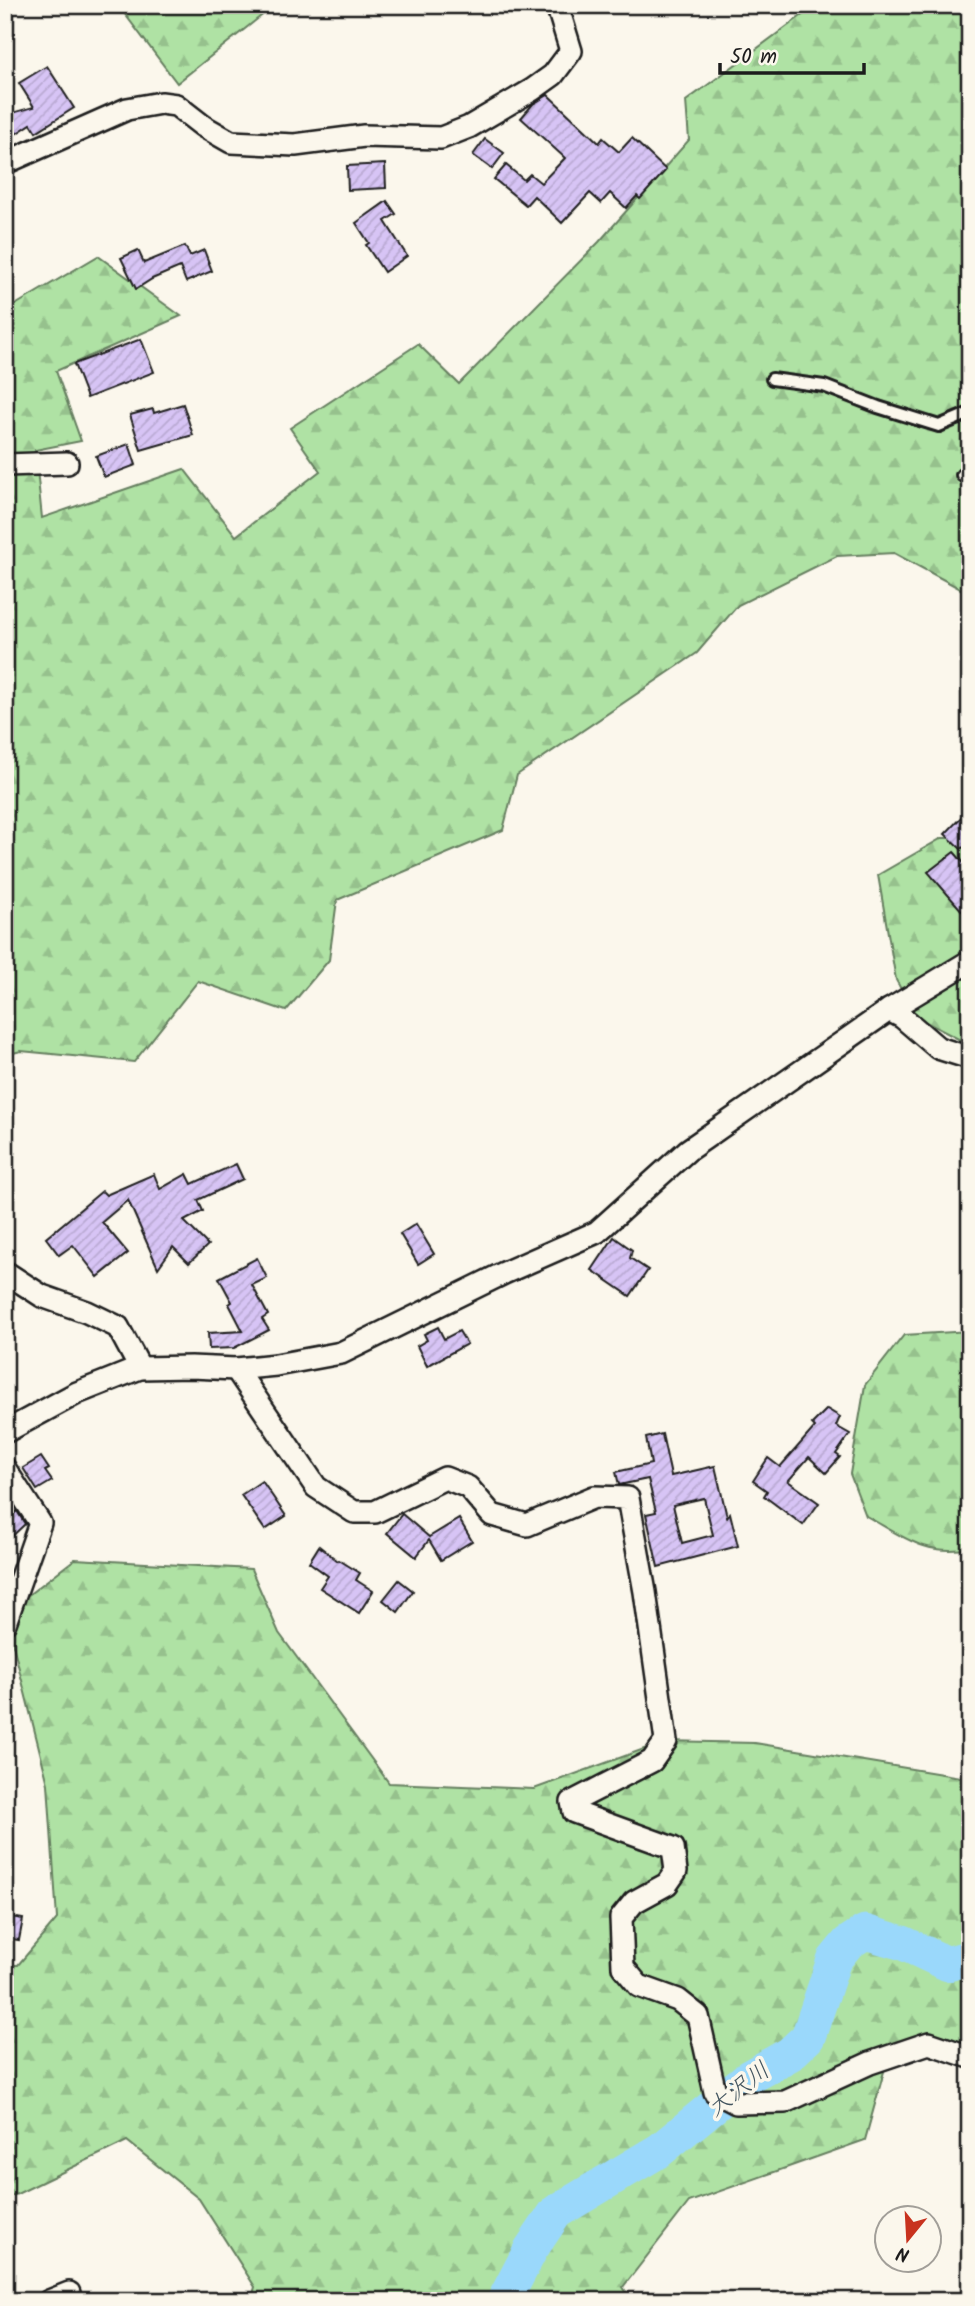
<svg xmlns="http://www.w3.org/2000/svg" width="975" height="2306" font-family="Kalam,'Klee One',sans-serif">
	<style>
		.forest { fill: url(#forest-firs); stroke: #667f60; stroke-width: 2 }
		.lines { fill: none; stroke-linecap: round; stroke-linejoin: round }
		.river { stroke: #9ad8fb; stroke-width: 35 }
		.building { fill: url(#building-hatch); stroke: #1c1c1c; stroke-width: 2; fill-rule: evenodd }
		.service-casing { stroke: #1c1c1c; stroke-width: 16 }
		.minor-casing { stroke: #1c1c1c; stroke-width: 26 }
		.service { stroke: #fbf7ec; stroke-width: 10 }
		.minor { stroke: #fbf7ec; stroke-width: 21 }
		.labels { text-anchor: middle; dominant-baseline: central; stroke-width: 7; stroke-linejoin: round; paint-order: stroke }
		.water-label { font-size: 24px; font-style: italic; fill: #42545f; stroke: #fbf7ec }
	</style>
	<defs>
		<pattern id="forest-firs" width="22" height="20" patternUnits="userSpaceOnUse" patternTransform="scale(1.75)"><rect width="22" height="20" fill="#afe2a4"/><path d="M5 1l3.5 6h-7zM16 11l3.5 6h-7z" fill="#96c18d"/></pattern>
		<pattern id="building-hatch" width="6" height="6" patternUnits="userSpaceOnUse" patternTransform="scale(1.75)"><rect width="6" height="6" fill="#d7c4f5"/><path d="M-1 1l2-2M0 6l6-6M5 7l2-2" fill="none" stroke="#b8a8d1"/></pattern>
	</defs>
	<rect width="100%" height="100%" fill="#fbf7ec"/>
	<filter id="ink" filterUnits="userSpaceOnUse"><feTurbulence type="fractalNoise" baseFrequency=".0143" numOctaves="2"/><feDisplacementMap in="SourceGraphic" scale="14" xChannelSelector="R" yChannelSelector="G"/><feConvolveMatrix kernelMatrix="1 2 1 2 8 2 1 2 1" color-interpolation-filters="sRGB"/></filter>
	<g filter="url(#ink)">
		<g class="forest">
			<path d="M118 5H275L177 83Z"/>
			<path d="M816 5H970V594L894 553 837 556 738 605 697 653 517 775 503 830 337 900 329 960 286 1011 198 981 134 1062 21 1051 5 1055V311L98 256 181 316 56 371 81 441 35 450 42 518 184 469 236 536 320 471 290 428 418 344 459 384 599 242 689 140 686 101Z"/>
			<path d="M942 838H970V1045L916 1017 896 980 878 875Z"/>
			<path d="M970 1331V1548C926 1557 902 1536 866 1516L850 1474 865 1385 904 1335Z"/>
			<path d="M75 1559 251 1569 279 1633 389 1783 534 1789 666 1741 755 1743 960 1777 970 1772V2045L888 2057 865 2140 689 2202 623 2287 632 2301H251L255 2287 199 2199 127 2141 15 2195 5 2196V1965H18L57 1919 48 1784 5 1613Z"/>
		</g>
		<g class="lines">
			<path class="river" d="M504 2301 531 2249 556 2212 660 2150 749 2077 790 2054 808 2037 834 1960 848 1943 865 1932 903 1943 948 1964 970 1957"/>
		</g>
		<g class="building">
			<path d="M47 66 74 108 36 132 31 124 5 141V115L34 107 19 83Z"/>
			<path d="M548 95 599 143 603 138 619 152 632 138 666 170 640 199 637 196 626 208 610 193 601 203 590 193 562 223 534 196 526 205 494 179 506 165 524 180 530 174 541 183 565 158 521 118 533 104Z"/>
			<path d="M485 139 504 153 492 169 473 155Z"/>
			<path d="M385 164 386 188 348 190 347 166Z"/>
			<path d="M387 201 396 214 385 221 407 256 384 272 366 245 369 243 356 223Z"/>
			<path d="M185 246 190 256 204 250 212 271 186 282 180 267 152 279 136 289 121 258 138 250 144 263Z"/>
			<path d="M141 339 154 372 87 398 74 364Z"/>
			<path d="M183 404 193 435 141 450 130 415 153 409 154 413Z"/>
			<path d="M129 444 136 465 104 477 96 456Z"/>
			<path d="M970 808V842L961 849 945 834Z"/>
			<path d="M954 852 970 870V920L928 872Z"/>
			<path d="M236 1164 243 1179 198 1200 203 1211 184 1221 208 1245 189 1263 173 1247 158 1268 128 1200 102 1222 128 1253 98 1277 73 1245 59 1255 46 1238 102 1191 106 1195 154 1174 160 1189 187 1174 192 1184Z"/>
			<path d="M416 1224 434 1254 418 1264 400 1234Z"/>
			<path d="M614 1237 632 1250 630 1258 648 1270 630 1296 592 1270Z"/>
			<path d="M257 1258 267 1278 252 1285 268 1315 262 1319 269 1330 234 1348 209 1349 208 1333 243 1331 229 1304 232 1302 219 1278Z"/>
			<path d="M438 1327 444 1339 459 1331 467 1344 427 1366 417 1346 427 1340 424 1334Z"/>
			<path d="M827 1409 840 1417 836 1426 850 1434 836 1454 840 1457 826 1473 809 1457 788 1481 819 1503 803 1525 764 1496 767 1491 753 1481 768 1458 780 1467 815 1427 812 1424Z"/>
			<path d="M662 1434 671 1476 715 1466 727 1517 730 1513 738 1546 658 1567 646 1514 656 1512 648 1479 619 1485 616 1472 651 1464 646 1438ZM704 1498 713 1535 682 1543 673 1505Z"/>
			<path d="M41 1457 49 1469 45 1471 52 1481 37 1490 23 1468Z"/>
			<path d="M262 1481 286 1516 265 1530 241 1495Z"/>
			<path d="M17 1511 25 1524 5 1543V1522Z"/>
			<path d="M402 1514 429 1537 459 1519 472 1541 441 1560 429 1540 416 1557 387 1533Z"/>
			<path d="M319 1546 338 1561 339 1560 360 1573 356 1580 373 1591 359 1613 320 1588 328 1576 309 1562Z"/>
			<path d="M399 1580 413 1591 398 1612 383 1600Z"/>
			<path d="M5 1916 23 1919 19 1940 5 1938Z"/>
		</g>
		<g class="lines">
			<defs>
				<g id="service">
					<path d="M772 379 824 386 878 407 939 426 970 413"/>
					<path d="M970 473 962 475 970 481"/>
				</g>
				<g id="minor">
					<path d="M5 163 127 109 161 103 176 105 203 126 231 142 295 145 364 136 441 138 469 127 532 90 553 75 571 51 557 5"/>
					<path d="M5 465 67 463"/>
					<path d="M889 1010 902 1017 938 1048 970 1058"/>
					<path d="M5 1272 42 1296 87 1312 118 1327 140 1368"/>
					<path d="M236 1369 316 1487 354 1512H375L445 1478 468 1487 492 1515 527 1525 594 1497 628 1498 645 1592 666 1741 652 1761 572 1802 574 1812 673 1848 676 1871 667 1884 634 1902 621 1918 623 1967 639 1986 678 2000 698 2016 715 2092 736 2103 785 2102 870 2063 929 2043 970 2057"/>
					<path d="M5 1432 77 1393 140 1368 191 1367 236 1369 276 1365 341 1353 504 1273 597 1232 688 1150 889 1010 970 961"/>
					<path d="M5 1469 40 1523 5 1623"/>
					<path d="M49 2301 69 2293"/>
				</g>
			</defs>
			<use href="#service" class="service-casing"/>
			<use href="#minor" class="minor-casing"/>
			<use href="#service" class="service"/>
			<use href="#minor" class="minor"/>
		</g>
	</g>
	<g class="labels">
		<g class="water-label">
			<text transform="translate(739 2090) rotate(-38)">大沢川</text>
		</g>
	</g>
	<rect width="975" height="2306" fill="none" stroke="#fbf7ec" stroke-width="28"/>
	<rect x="14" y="14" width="947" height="2278" fill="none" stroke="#1c1c1c" stroke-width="2.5" filter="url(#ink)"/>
	<g transform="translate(908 2239) rotate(198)"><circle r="33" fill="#fbf7ec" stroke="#a29f99" stroke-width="2"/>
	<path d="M0-5L12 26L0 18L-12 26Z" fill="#c8321e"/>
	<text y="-10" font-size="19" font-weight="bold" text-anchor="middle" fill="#1c1c1c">N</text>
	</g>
	<path d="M720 63v10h144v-10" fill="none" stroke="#1c1c1c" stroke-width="3.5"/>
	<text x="730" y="63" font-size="21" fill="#1c1c1c" stroke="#fbf7ec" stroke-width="5" paint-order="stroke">50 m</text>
</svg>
